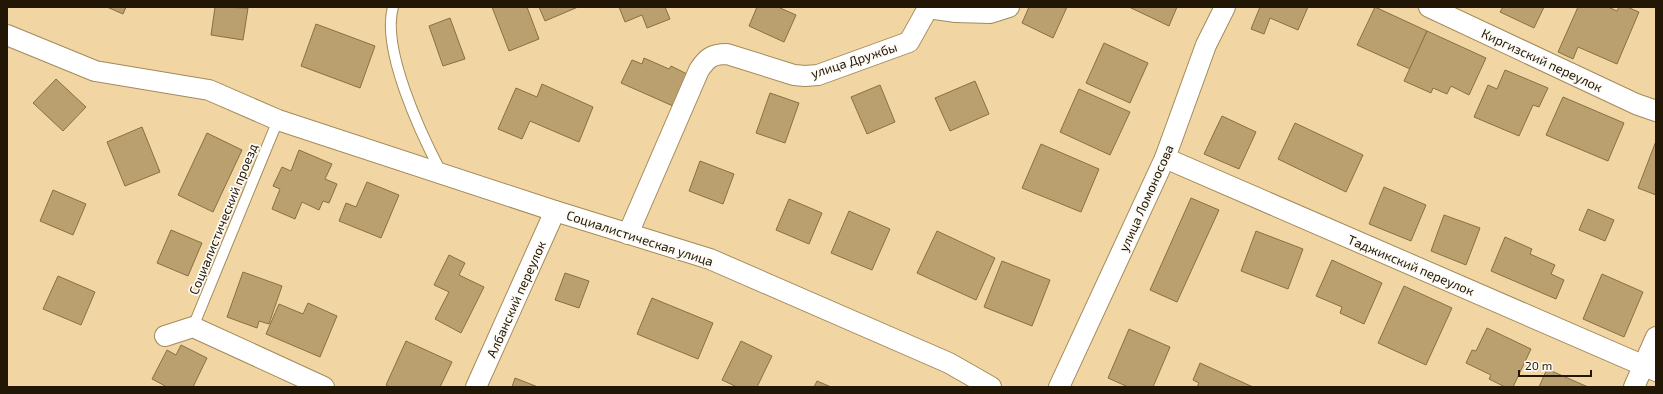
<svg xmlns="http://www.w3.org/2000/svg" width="1663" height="394" font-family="'Exo 2',sans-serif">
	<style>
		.building { fill: #baa06f; stroke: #897040 }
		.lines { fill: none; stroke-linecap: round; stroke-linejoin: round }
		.service-casing { stroke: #a48a5a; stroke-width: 12 }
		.minor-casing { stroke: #a48a5a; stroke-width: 22 }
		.service { stroke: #fff; stroke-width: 10 }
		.minor { stroke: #fff; stroke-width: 20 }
		.labels { text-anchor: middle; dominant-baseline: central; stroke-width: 3.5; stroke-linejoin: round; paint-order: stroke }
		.street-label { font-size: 13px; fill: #211704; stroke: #fdfaf5 }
	</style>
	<rect width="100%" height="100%" fill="#f1d6a3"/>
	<g class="building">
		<path d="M107 7H126L123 14Z"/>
		<path d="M215 7 248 8 243 40 211 35Z"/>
		<path d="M492 7H527L539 39 509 51Z"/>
		<path d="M539 7H578L545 21Z"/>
		<path d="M619 7H665L670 19 647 28 642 15 625 22Z"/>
		<path d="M757 7H778L796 15 784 42 749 26Z"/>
		<path d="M1029 7H1067L1053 38 1022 23Z"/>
		<path d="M1129 7H1177L1169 26Z"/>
		<path d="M1260 7H1308L1298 30 1270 18 1264 34 1251 29Z"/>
		<path d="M1375 7 1427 31 1410 69 1357 45Z"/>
		<path d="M1503 7H1544L1534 28 1500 12Z"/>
		<path d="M1578 7H1608L1617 11 1619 7H1627L1639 12 1617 64 1578 47 1573 59 1558 52Z"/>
		<path d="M450 18 465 59 443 66 429 26Z"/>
		<path d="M316 24 375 46 360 88 301 66Z"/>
		<path d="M1427 31 1486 58 1469 95 1451 86 1447 94 1433 88 1431 93 1404 81Z"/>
		<path d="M1104 43 1148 63 1130 103 1086 83Z"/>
		<path d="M644 58 669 69 671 66 687 74 673 106 621 83 632 60 642 64Z"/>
		<path d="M1505 70 1548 88 1539 107 1533 105 1519 136 1474 117 1488 85 1497 89Z"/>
		<path d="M56 79 86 107 63 131 33 103Z"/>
		<path d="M975 81 989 114 950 131 935 98Z"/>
		<path d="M542 84 593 107 579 142 530 121 522 139 498 129 516 88 537 97Z"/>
		<path d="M880 85 895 122 867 134 851 97Z"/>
		<path d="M1079 89 1130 112 1110 155 1060 132Z"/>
		<path d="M770 93 799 103 785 143 756 133Z"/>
		<path d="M1563 97 1624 123 1608 161 1546 135Z"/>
		<path d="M1222 116 1256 132 1239 169 1204 154Z"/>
		<path d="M1295 123 1363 155 1346 192 1278 159Z"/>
		<path d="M142 127 160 172 125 186 107 142Z"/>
		<path d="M207 133 242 150 213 212 178 195Z"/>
		<path d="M1656 141V195L1638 188Z"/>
		<path d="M1041 144 1099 169 1081 212 1022 188Z"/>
		<path d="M299 150 332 164 325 179 337 184 329 203 323 201 319 210 302 202 295 219 272 209 280 189 273 186 282 167 291 171Z"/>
		<path d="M700 161 734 174 723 204 689 191Z"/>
		<path d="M367 182 399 195 381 238 339 221 346 203 356 207Z"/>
		<path d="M1384 187 1426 205 1411 241 1369 224Z"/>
		<path d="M53 190 86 204 73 235 40 221Z"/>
		<path d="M1191 198 1219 210 1177 302 1150 290Z"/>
		<path d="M789 199 822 213 809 244 776 230Z"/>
		<path d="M1588 209 1614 220 1605 241 1579 230Z"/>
		<path d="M849 211 890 229 872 270 831 253Z"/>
		<path d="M1444 215 1480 228 1466 265 1431 251Z"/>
		<path d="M171 230 202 243 188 276 157 263Z"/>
		<path d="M937 231 995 258 976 300 917 273Z"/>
		<path d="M1256 231 1303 249 1288 289 1241 271Z"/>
		<path d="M1505 237 1532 249 1530 254 1555 265 1551 274 1564 280 1556 299 1491 271Z"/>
		<path d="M449 255 465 263 459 275 484 287 461 333 435 319 449 292 434 285Z"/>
		<path d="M1332 260 1382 283 1364 324 1340 313 1342 307 1316 296Z"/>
		<path d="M1002 261 1050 280 1032 326 984 307Z"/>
		<path d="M243 272 282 286 269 324 259 321 257 328 227 317Z"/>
		<path d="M565 273 589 281 579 308 555 300Z"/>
		<path d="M1602 274 1643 292 1624 337 1583 319Z"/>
		<path d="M58 276 95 292 81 325 43 309Z"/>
		<path d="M1404 286 1452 308 1426 365 1378 343Z"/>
		<path d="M652 298 713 323 698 359 637 334Z"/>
		<path d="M308 303 337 316 320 357 266 334 279 304 303 314Z"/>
		<path d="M1487 328 1531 349 1513 387H1505L1489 379 1491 375 1466 363 1472 350 1476 351Z"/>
		<path d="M1129 329 1170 347 1153 387H1128L1108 378Z"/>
		<path d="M406 341 452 362 440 387H390L386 385Z"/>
		<path d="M741 341 772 356 757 387H737L722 380Z"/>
		<path d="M181 345 207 358 193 387H167L152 379 167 350 176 355Z"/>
		<path d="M1200 363 1253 387H1197L1199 383 1193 380Z"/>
		<path d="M1547 369 1588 387H1539Z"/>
		<path d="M515 378 538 387H512Z"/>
		<path d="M817 381 831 387H814Z"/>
	</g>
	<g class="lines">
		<defs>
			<g id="service">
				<path d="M393 7C381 49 421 134 441 172"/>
				<path d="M193 327 278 120"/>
			</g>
			<g id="minor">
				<path d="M1429 7 1636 104 1656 111"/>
				<path d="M7 35 95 71 209 90 278 120 555 211 710 259 949 363 991 387"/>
				<path d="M1165 158 1656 371"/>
				<path d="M628 234 699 70C707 58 712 54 727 54L794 75 805 76 818 75 909 42 928 8 956 12 990 13 1009 7"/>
				<path d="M165 336 193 327 324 387"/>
				<path d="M476 387 555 211"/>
				<path d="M1059 387 1165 158 1206 45 1225 7"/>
				<path d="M1634 387 1656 337"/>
			</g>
		</defs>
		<use href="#service" class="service-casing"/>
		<use href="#minor" class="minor-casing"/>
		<use href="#service" class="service"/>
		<use href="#minor" class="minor"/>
	</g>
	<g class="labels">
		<g class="street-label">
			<text transform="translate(854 60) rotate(-18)">улица Дружбы</text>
			<text transform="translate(1542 60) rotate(25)">Киргизский переулок</text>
			<text transform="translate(1146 198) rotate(-66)">улица Ломоносова</text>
			<text transform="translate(223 219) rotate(-68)">Социалистический проезд</text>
			<text transform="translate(640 238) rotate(18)">Социалистическая улица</text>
			<text transform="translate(1411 265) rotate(23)">Таджикский переулок</text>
			<text transform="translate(516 299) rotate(-66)">Албанский переулок</text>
		</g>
	</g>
	<rect width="1663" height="394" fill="none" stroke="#211704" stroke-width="16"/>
	<path d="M1519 370v6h72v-6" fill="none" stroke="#211704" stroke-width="2"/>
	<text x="1525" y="370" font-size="12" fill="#211704" stroke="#fdfaf5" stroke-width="3" paint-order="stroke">20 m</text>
</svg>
